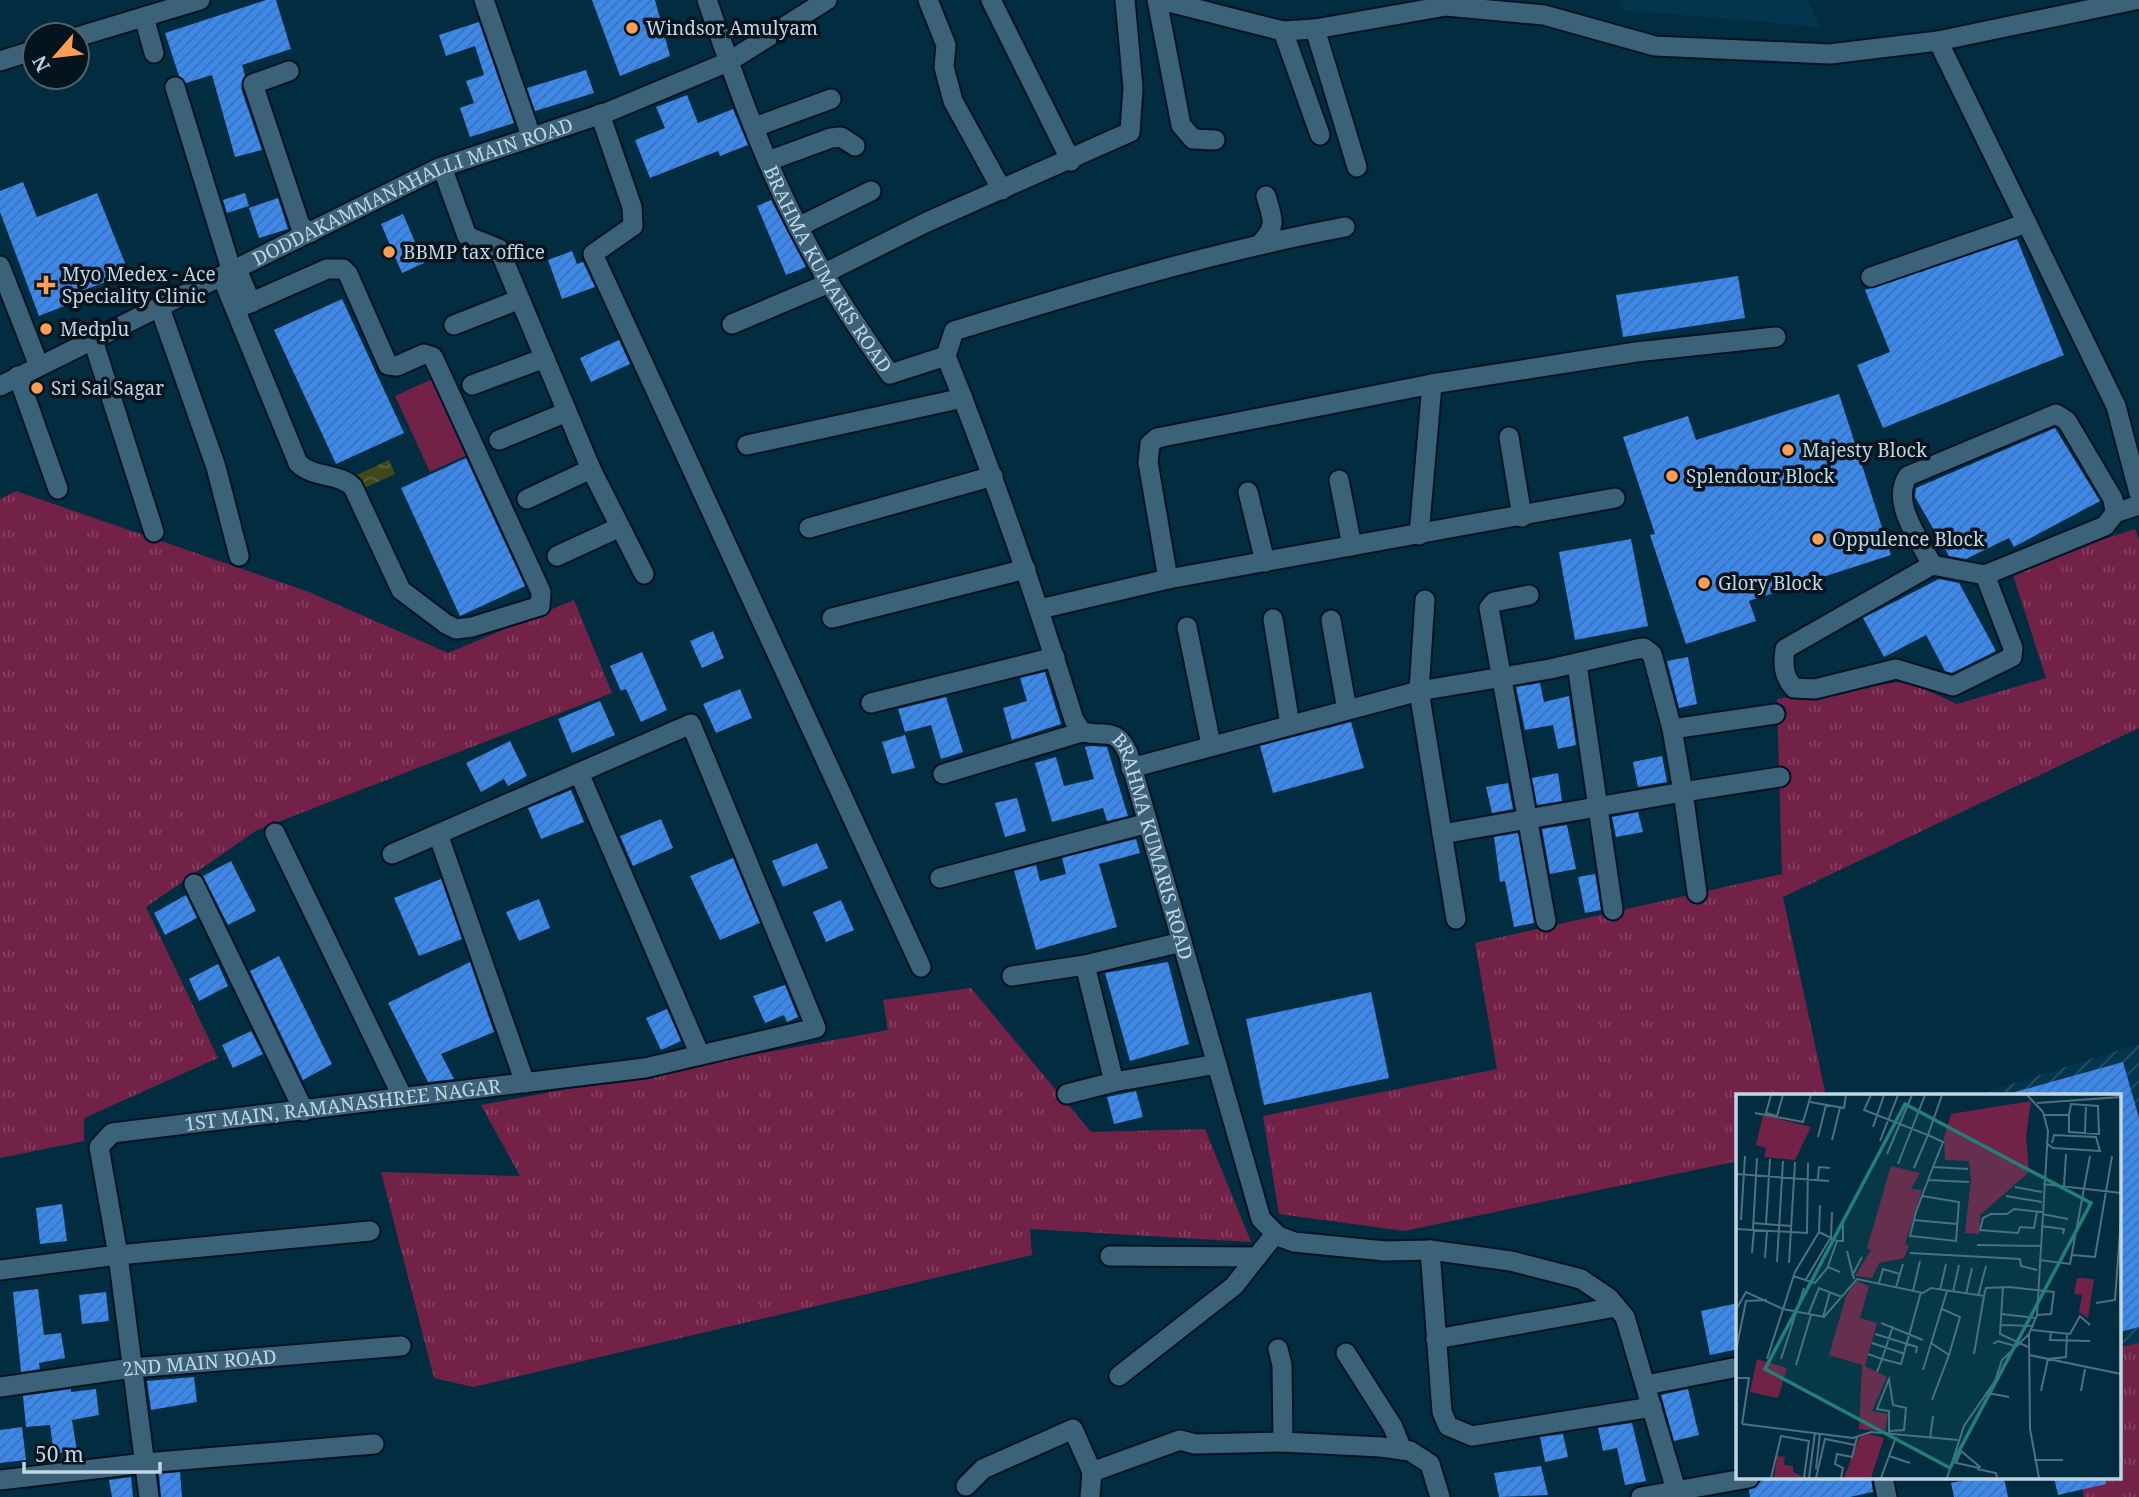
<svg xmlns="http://www.w3.org/2000/svg" width="2139" height="1497" font-family="'Noto Serif',serif">
	<style>
		.built { fill: #04354e }
		.industrial { fill: url(#industrial-furrows) }
		.grass { fill: url(#grass-tufts) }
		.pitch { fill: #732247 }
		.water { fill: url(#water-waves) }
		.building { fill: url(#building-hatch) }
		.lines { fill: none; stroke-linecap: round; stroke-linejoin: round }
		.minor-casing { stroke: #001322; stroke-width: 23 }
		.minor { stroke: #3c6279; stroke-width: 19 }
		.poi-dot { fill: #fc9d53; stroke: #04131c; stroke-width: 2.5 }
		.labels { text-anchor: middle; dominant-baseline: central; stroke-width: 7; stroke-linejoin: round; paint-order: stroke }
		.poi-label { font-size: 19px; fill: #c1d6e3; stroke: #04131c; text-anchor: start }
		.street-label { font-size: 19px; fill: #c1d6e3; stroke: #04131c }
		.inset-road { fill: none; stroke: #4e7081; stroke-width: 2 }
		.view { fill: #21807a; fill-opacity: 0.15; stroke: #21807a; stroke-width: 3.5 }
		.inset-edge { fill: none; stroke: #c1d6e3; stroke-width: 3.5 }
	</style>
	<defs>
		<pattern id="industrial-furrows" width="10" height="10" patternUnits="userSpaceOnUse" patternTransform="scale(1.75)"><rect width="10" height="10" fill="#04354e"/><path d="M-1 1l2-2M0 10L10 0M9 11l2-2" fill="none" stroke="#275267"/></pattern>
		<pattern id="grass-tufts" width="24" height="20" patternUnits="userSpaceOnUse" patternTransform="scale(1.75)"><rect width="24" height="20" fill="#732247"/><path d="M3 7l-1-3M5 7V3M7 7l1-3M15 17l-1-3M17 17v-4M19 17l1-3" fill="none" stroke="#854161"/></pattern>
		<pattern id="water-waves" width="16" height="10" patternUnits="userSpaceOnUse" patternTransform="scale(1.75)"><rect width="16" height="10" fill="#41481c"/><path d="M0 5q4-4 8 0t8 0" fill="none" stroke="#5b623d"/></pattern>
		<pattern id="building-hatch" width="6" height="6" patternUnits="userSpaceOnUse" patternTransform="scale(1.75)"><rect width="6" height="6" fill="#3e88e8"/><path d="M-1 1l2-2M0 6l6-6M5 7l2-2" fill="none" stroke="#3d72b7"/></pattern>
	</defs>
	<rect width="100%" height="100%" fill="#022c40"/>
	<path class="built" d="M1619 0H1808L1820 27 1623 10Z"/>
	<path class="industrial" d="M2139 1044V1343L2120 1347V1096H1991L1989 1091Z"/>
	<g class="grass">
		<path d="M16 491 309 592 448 653 574 600 612 693 257 830 146 907 218 1058 84 1118V1141L0 1158V499Z"/>
		<path d="M2135 529 2139 540V728L1783 897 1826 1096H1738V1161L1404 1231 1279 1214 1263 1116 1497 1069 1475 943 1782 874 1777 699 1907 681 1957 704 2046 678 2011 569Z"/>
		<path d="M971 988 1091 1132 1205 1129 1251 1242 1030 1229 1032 1255 473 1387 434 1378 381 1172 520 1176 481 1105 888 1030 883 1000Z"/>
		<path d="M2139 1343V1497H2084L2080 1478H2120V1347Z"/>
	</g>
	<path class="pitch" d="M432 379 467 455 430 472 395 396Z"/>
	<path class="water" d="M389 460 395 474 358 491 352 477Z"/>
	<g class="building">
		<path d="M266 0H276L291 49 242 65 245 75 241 88 262 150 235 157 212 75 186 83 179 76 165 33Z"/>
		<path d="M592 0H655L670 56 620 76Z"/>
		<path d="M479 22 514 123 470 137 460 108 474 103 466 81 484 75 475 46 446 56 439 35Z"/>
		<path d="M586 70 594 93 535 111 527 88Z"/>
		<path d="M687 95 698 123 733 109 748 145 720 156 718 151 650 178 635 140 665 128 656 107Z"/>
		<path d="M23 182 37 217 97 193 129 273 69 296 72 303 39 316 0 212V191Z"/>
		<path d="M245 193 249 206 227 213 223 200Z"/>
		<path d="M278 198 288 229 259 238 249 208Z"/>
		<path d="M771 200 806 267 786 275 757 206Z"/>
		<path d="M403 214 424 263 402 273 381 224Z"/>
		<path d="M2017 239 2064 355 1883 428 1857 365 1890 352 1865 290Z"/>
		<path d="M572 251 577 264 583 262 595 287 562 299 548 260Z"/>
		<path d="M1738 276 1745 318 1623 337 1616 295Z"/>
		<path d="M342 299 404 433 336 464 274 330Z"/>
		<path d="M619 340 630 364 591 382 580 358Z"/>
		<path d="M1839 394 1891 555 1749 601 1756 621 1686 644 1650 535 1655 534 1623 437 1688 416 1696 440Z"/>
		<path d="M2055 428 2100 501 2014 547 2009 538 1966 559 1949 556 1915 497 1916 488Z"/>
		<path d="M466 458 525 586 460 616 401 488Z"/>
		<path d="M1631 539 1648 626 1575 640 1559 552Z"/>
		<path d="M1939 579 1959 583 1996 651 1952 673 1945 671 1926 635 1884 657 1863 618Z"/>
		<path d="M713 631 724 658 702 668 690 641Z"/>
		<path d="M642 652 667 710 641 722 626 689 621 691 610 666Z"/>
		<path d="M1688 657 1697 704 1679 708 1667 661Z"/>
		<path d="M1045 672 1061 724 1012 740 1003 708 1027 701 1020 678Z"/>
		<path d="M1540 683 1544 702 1569 696 1576 745 1558 749 1553 725 1525 730 1516 687Z"/>
		<path d="M740 689 752 718 716 733 703 704Z"/>
		<path d="M946 697 963 752 941 759 931 725 905 732 898 709Z"/>
		<path d="M600 701 615 735 572 753 558 719Z"/>
		<path d="M1351 722 1364 768 1273 793 1260 746Z"/>
		<path d="M905 735 915 768 892 774 882 742Z"/>
		<path d="M510 741 527 776 508 786 504 779 481 792 466 763Z"/>
		<path d="M1090 746 1107 747 1128 816 1107 821 1103 808 1052 822 1035 763 1056 757 1064 786 1094 779 1085 747Z"/>
		<path d="M1662 756 1667 782 1638 787 1633 762Z"/>
		<path d="M1558 773 1562 801 1537 805 1532 778Z"/>
		<path d="M1508 783 1513 809 1492 813 1486 787Z"/>
		<path d="M571 790 584 822 541 839 528 808Z"/>
		<path d="M1017 798 1026 831 1005 837 995 803Z"/>
		<path d="M1638 812 1643 832 1616 837 1612 817Z"/>
		<path d="M661 819 673 848 633 866 620 836Z"/>
		<path d="M1567 825 1576 869 1550 874 1542 829Z"/>
		<path d="M1518 833 1534 923 1514 927 1505 881 1500 882 1494 837Z"/>
		<path d="M1136 839 1140 853 1099 864 1117 927 1036 950 1014 871 1036 865 1040 881 1066 874 1062 858Z"/>
		<path d="M817 843 828 868 783 887 772 861Z"/>
		<path d="M733 858 760 923 720 940 690 876Z"/>
		<path d="M231 861 256 911 228 925 203 876Z"/>
		<path d="M1595 874 1601 910 1585 913 1578 877Z"/>
		<path d="M441 879 462 939 419 956 394 898Z"/>
		<path d="M186 895 197 918 165 935 154 913Z"/>
		<path d="M539 899 550 928 519 941 506 912Z"/>
		<path d="M841 900 854 930 826 942 813 912Z"/>
		<path d="M279 956 332 1064 303 1080 250 971Z"/>
		<path d="M470 962 494 1032 441 1054 454 1079 428 1082 388 1003Z"/>
		<path d="M1168 962 1189 1044 1130 1061 1105 973Z"/>
		<path d="M218 964 228 986 199 1001 189 979Z"/>
		<path d="M785 985 798 1017 787 1022 784 1015 765 1023 753 996Z"/>
		<path d="M1371 992 1389 1078 1264 1105 1246 1019Z"/>
		<path d="M667 1009 681 1041 661 1050 646 1018Z"/>
		<path d="M251 1031 263 1054 233 1068 222 1045Z"/>
		<path d="M2123 1062 2139 1118V1327L2120 1332V1096H2016L2015 1092Z"/>
		<path d="M1136 1091 1143 1117 1114 1124 1107 1097Z"/>
		<path d="M62 1204 67 1241 40 1244 36 1208Z"/>
		<path d="M38 1289 44 1335 61 1333 65 1358 39 1363 40 1369 21 1372 13 1292Z"/>
		<path d="M106 1292 109 1321 82 1324 79 1295Z"/>
		<path d="M1738 1303V1349L1710 1355 1701 1311Z"/>
		<path d="M194 1377 197 1402 151 1410 147 1381Z"/>
		<path d="M71 1389V1392L96 1389 99 1415 72 1420 77 1451 54 1454 50 1425 26 1427 23 1396Z"/>
		<path d="M1688 1389 1699 1435 1674 1441 1661 1395Z"/>
		<path d="M1632 1423 1646 1481 1625 1485 1617 1448 1603 1451 1598 1428Z"/>
		<path d="M22 1427 26 1460 0 1463V1430Z"/>
		<path d="M1563 1434 1568 1457 1545 1462 1540 1437Z"/>
		<path d="M1541 1466 1548 1495 1499 1497 1494 1473Z"/>
		<path d="M180 1472 182 1497H161L159 1474Z"/>
		<path d="M131 1477 133 1497H112L109 1480Z"/>
		<path d="M1871 1478 1873 1492 1850 1497H1750L1749 1490 1766 1478Z"/>
		<path d="M1976 1478H2004L2008 1497H1954L1951 1483Z"/>
		<path d="M2054 1478H2105L2106 1484 2058 1495Z"/>
	</g>
	<g class="lines">
		<defs>
			<g id="minor">
				<path d="M484 0 531 136"/>
				<path id="s1" d="M707 0C735 80 764 163 804 238 829 286 859 330 890 374L946 356C994 476 1036 597 1074 720L1082 732C1106 737 1116 727 1128 753L1261 1219 1278 1236 1294 1242 1385 1251 1430 1250 1511 1261 1581 1279 1609 1298 1625 1317 1678 1497"/>
				<path d="M928 0 946 45 944 67 953 101 1002 190"/>
				<path d="M991 0 1071 161"/>
				<path d="M1157 0 1181 125 1193 139 1215 140"/>
				<path d="M1161 0 1283 31 1315 29 1446 6 1544 15 1655 46 1830 54 1938 41 2135 0"/>
				<path d="M144 17 154 53"/>
				<path d="M1315 29 1357 167"/>
				<path d="M1283 31 1320 135"/>
				<path d="M77 37 200 0"/>
				<path d="M1938 41 2116 406 2139 493"/>
				<path d="M0 61 35 50"/>
				<path d="M289 71 253 84 300 225 310 233"/>
				<path d="M175 87 232 272"/>
				<path d="M600 114 632 207 633 226 593 254 921 967"/>
				<path d="M755 127 831 99"/>
				<path d="M768 161 831 138 841 137 855 146"/>
				<path d="M442 167 467 236 499 249 591 469 644 574"/>
				<path d="M798 227 871 191"/>
				<path d="M1261 243C1278 225 1272 218 1266 196"/>
				<path d="M0 266 39 366"/>
				<path d="M237 269 251 303"/>
				<path d="M823 274 927 222 1130 132 1133 88 1125 0"/>
				<path d="M222 277 298 463C314 479 338 472 353 487L401 590 446 624 456 629 472 627 540 606 541 592 433 357 424 354 397 366 388 365 348 274 343 269H327L236 309"/>
				<path d="M1871 277 2027 223"/>
				<path d="M160 308 216 467 239 556"/>
				<path d="M732 324 829 283"/>
				<path d="M454 325 520 299"/>
				<path d="M93 340 154 532"/>
				<path d="M946 356 954 331C1083 291 1212 252 1345 227"/>
				<path d="M18 376 58 489"/>
				<path d="M472 385 545 358"/>
				<path id="s2" d="M0 386 439 168 608 112 728 62 827 0"/>
				<path d="M2056 414 2067 421 2113 499 2115 513 2105 526 1985 575 2013 648 2012 657 1953 686 1896 669 1815 689 1794 688C1783 676 1783 664 1785 649L1932 565C1920 540 1890 502 1908 476Z"/>
				<path d="M1509 437 1522 517"/>
				<path d="M499 440 567 412"/>
				<path d="M747 445 963 398"/>
				<path d="M1339 480 1352 546"/>
				<path d="M1248 492 1265 562"/>
				<path d="M527 499 591 469"/>
				<path d="M2115 513 2139 505"/>
				<path d="M809 528 993 476"/>
				<path d="M1419 535 1432 384 1636 352 1776 337"/>
				<path d="M557 556 620 527"/>
				<path d="M1932 565 1985 575"/>
				<path d="M1168 579 1148 462 1150 444 1157 438 1432 384"/>
				<path d="M1529 595 1494 602 1489 608 1546 921"/>
				<path d="M1425 600 1419 691 1456 919"/>
				<path d="M1040 609 1168 579 1615 498"/>
				<path d="M832 618 1026 569"/>
				<path d="M1273 619 1290 725"/>
				<path d="M1331 620 1347 710"/>
				<path d="M1187 627 1211 745"/>
				<path d="M1577 664 1613 910"/>
				<path d="M871 703 1055 657"/>
				<path d="M1672 729 1775 714"/>
				<path d="M1131 768 1419 691 1550 669 1637 649 1644 648 1652 654 1672 729 1683 792 1442 834"/>
				<path d="M579 773 700 1055"/>
				<path d="M943 774 1082 732"/>
				<path d="M275 833 403 1098"/>
				<path d="M392 854 438 834"/>
				<path d="M940 878 1148 823"/>
				<path d="M194 884 304 1111"/>
				<path d="M1697 893 1683 792 1780 777"/>
				<path d="M1085 965 1114 1082 1217 1064"/>
				<path d="M1012 976 1085 965 1182 942"/>
				<path d="M1067 1094 1114 1082"/>
				<path d="M1430 1250 1442 1412 1448 1426 1472 1436 1652 1407"/>
				<path d="M1110 1256 1257 1257"/>
				<path id="s3" d="M0 1270 118 1255 99 1147 112 1133 645 1068 816 1028 691 724 438 834 525 1083"/>
				<path d="M1436 1339 1616 1307"/>
				<path d="M1278 1349 1282 1365 1283 1442 1381 1447 1410 1451 1430 1464 1440 1497"/>
				<path d="M1346 1353 1393 1427 1402 1450"/>
				<path d="M1119 1376 1234 1286 1275 1234"/>
				<path d="M1646 1385 1738 1367"/>
				<path id="s4" d="M0 1387 132 1368 401 1346"/>
				<path d="M1883 1478 1887 1497"/>
				<path d="M0 1480 145 1463 374 1444"/>
				<path d="M966 1486 983 1469 1073 1429 1092 1472"/>
				<path d="M149 1497 118 1255 370 1231"/>
				<path d="M1090 1497 1092 1472 1180 1440 1195 1444 1283 1442"/>
				<path d="M1641 1497 1749 1478"/>
			</g>
		</defs>
		<use href="#minor" class="minor-casing"/>
		<use href="#minor" class="minor"/>
	</g>
	<g class="poi-dot">
		<circle cx="632" cy="28" r="7"/>
		<circle cx="389" cy="252" r="7"/>
		<path d="M42.5 274.5h7v7h7v7h-7v7h-7v-7h-7v-7h7z"/>
		<circle cx="46" cy="329" r="7"/>
		<circle cx="37" cy="388" r="7"/>
		<circle cx="1788" cy="450" r="7"/>
		<circle cx="1672" cy="476" r="7"/>
		<circle cx="1818" cy="539" r="7"/>
		<circle cx="1704" cy="583" r="7"/>
	</g>
	<g class="labels">
		<g class="poi-label">
			<text x="646" y="28">Windsor Amulyam</text>
			<text x="403" y="252">BBMP tax office</text>
			<text x="62" y="274">Myo Medex - Ace<tspan x="62" dy="22">Speciality Clinic</tspan></text>
			<text x="60" y="329">Medplu</text>
			<text x="51" y="388">Sri Sai Sagar</text>
			<text x="1802" y="450">Majesty Block</text>
			<text x="1686" y="476">Splendour Block</text>
			<text x="1832" y="539">Oppulence Block</text>
			<text x="1718" y="583">Glory Block</text>
		</g>
		<g class="street-label">
			<text stroke="none"><textPath href="#s2" startOffset="457">DODDAKAMMANAHALLI MAIN ROAD</textPath></text>
			<text stroke="none"><textPath href="#s1" startOffset="296">BRAHMA KUMARIS ROAD</textPath></text>
			<text stroke="none"><textPath href="#s1" startOffset="1029">BRAHMA KUMARIS ROAD</textPath></text>
			<text stroke="none"><textPath href="#s3" startOffset="480">1ST MAIN, RAMANASHREE NAGAR</textPath></text>
			<text stroke="none"><textPath href="#s4" startOffset="201">2ND MAIN ROAD</textPath></text>
		</g>
	</g>
	<g transform="translate(1736 1094)">
		<rect width="385" height="385" fill="#022c40"/>
		<path d="M295 7 290 42 293 78 244 121 243 140 229 139 235 86 233 67 209 66 208 44 215 20ZM27 21 75 33 59 66 28 63 30 54 20 51ZM155 72 184 79 175 95 186 96 169 150 173 152 168 164 143 169 136 184 119 182 135 156 131 154ZM341 184 358 185 352 224 343 218 346 201 338 200ZM120 187 133 192 124 224 141 229 129 272 151 283 136 317 152 320 149 338 123 335 126 271 93 261 110 202ZM21 265 51 274 42 304 14 298ZM133 340 148 344 135 384H108L123 344ZM41 362 49 363 48 371 57 372V378L67 383H38Z" fill="#732247"/>
		<path class="inset-road" d="M35 1 30 19 41 22 47 1M135 1 128 16 192 41 178 74M291 1 307 18 312 37 301 221 293 240 294 335 303 384M74 8 108 14 110 1M301 9 385 3M19 19 67 28 75 1M308 21H333L335 10 362 12 363 40 333 38V21M137 33 148 1M349 39 350 10M82 43 90 11M96 46 104 14M144 47 162 1M310 49 317 54 364 57 360 43 318 41 316 49M151 60 176 1M162 70 189 1M197 73 232 75M0 80 93 87M82 85 83 73 94 74M192 86 233 88M307 90 385 99M328 92 330 60M279 93 306 98M186 102 223 108 220 147 174 142 180 118 197 73 207 48 192 41 206 1M270 102 306 108M301 118 298 134 284 133 282 139 244 136 247 124 255 120H271L278 115 306 118M306 120 332 125M5 126 9 62M178 126 221 130M17 129 55 132M30 130 34 65M305 132 328 135 327 140M0 135 71 139 72 69M17 135 21 64M83 138 101 147 92 172M101 147H107V131M241 151 305 152M111 157 118 185M16 159 18 136M174 159 284 165 285 172 301 176M336 161 359 163 376 62M29 164 31 137M303 166 334 170 354 62M41 168 47 67M53 169 59 68M57 182 79 189 92 173 104 178M116 182 126 163M69 187 95 143 96 118M143 189 147 175 164 180M160 193 167 170M267 193 264 240 292 253M204 196 210 170M177 197 184 167M217 198 223 171M230 200 236 174M242 202 250 172M360 209 379 206 385 124M206 215 224 223 213 261M0 216 10 198 47 215 88 223 121 185 187 199 195 194 248 202 250 194 273 193 318 198 315 220 301 221M265 220 300 224M72 221 83 194 106 203M87 223 94 198M145 229 187 246M265 231 298 232M157 232 146 265 165 270 185 198M296 236 334 240 344 222 354 231M315 239 314 246 354 247M139 240 181 253 180 259M136 249 169 260M195 249 213 261 196 306M257 250 262 247 279 252M0 257 10 207 31 206M132 260 146 265 141 278M238 260 248 202M293 261 385 280M31 265 59 178 83 138 84 111M45 265 68 194M60 271 75 221M187 276 211 197M0 284H13L6 330M305 297 312 265 330 263 331 240M345 297 349 275M251 299 273 303M6 330 117 344 135 338 222 346M153 341V317L141 315 153 285 157 311 170 314 168 336 154 337M194 345 197 322M153 362 174 369M298 366H327M216 368 243 374 244 373 225 357 220 369M80 375 84 339M241 375 260 379 261 384M35 384 45 342 73 347 68 384M73 384 79 338M80 384 89 345 119 351M105 384 107 374 99 370 101 360 116 363 121 343M145 384 160 343M211 384 228 332 259 287 266 266 293 240"/>
		<path class="view" d="M169 10 355 109 214 374 29 275Z"/>
		<rect width="385" height="385" class="inset-edge"/>
	</g>
	<g transform="translate(56 56) rotate(242)"><circle r="33" fill="#04131c" stroke="#50616c" stroke-width="2"/>
	<path d="M0-5L12 26L0 18L-12 26Z" fill="#fc9d53"/>
	<text y="-10" font-size="19" font-weight="bold" text-anchor="middle" fill="#c1d6e3">N</text>
	</g>
	<path d="M24 1462v10h136v-10" fill="none" stroke="#c1d6e3" stroke-width="3.5"/>
	<text x="35" y="1462" font-size="21" fill="#c1d6e3" stroke="#04131c" stroke-width="5" paint-order="stroke">50 m</text>
</svg>
